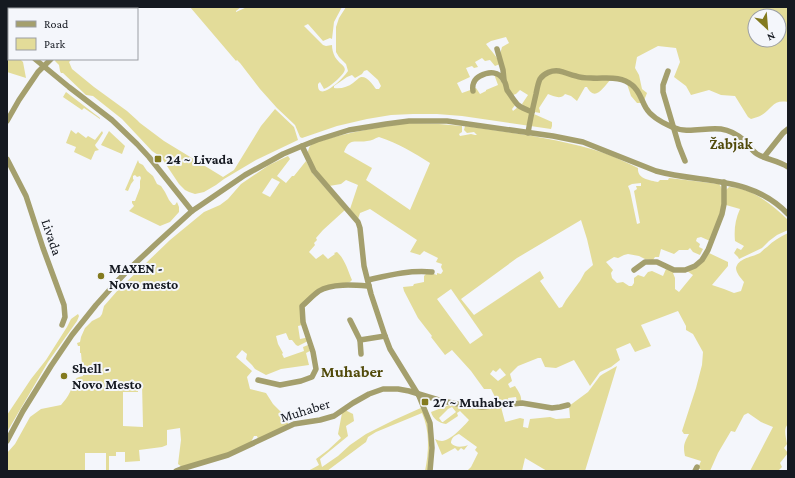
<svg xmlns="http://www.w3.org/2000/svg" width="795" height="478" font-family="'Crimson Pro',serif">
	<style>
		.green { fill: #e3dc99; fill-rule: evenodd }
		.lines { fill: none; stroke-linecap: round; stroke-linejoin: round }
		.minor { stroke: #a49f6d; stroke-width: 5.5 }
		.poi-dot { fill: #837a1f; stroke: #f4f6fb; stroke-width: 1.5 }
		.labels { text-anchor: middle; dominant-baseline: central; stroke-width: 4; stroke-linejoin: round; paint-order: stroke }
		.poi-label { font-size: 14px; font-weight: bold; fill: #151921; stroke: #f4f6fb; text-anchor: start }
		.street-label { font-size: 14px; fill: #151921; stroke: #f4f6fb }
		.neighbourhood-label { font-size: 15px; font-weight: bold; fill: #514a0a; stroke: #f4f6fb }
		.quarter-label { font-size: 16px; font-weight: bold; fill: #514a0a; stroke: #f4f6fb }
	</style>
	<rect width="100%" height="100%" fill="#f4f6fb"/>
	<g class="green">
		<path d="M7 7H69L71 9H9V16L7 13Z"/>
		<path d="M190 7H241L236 11V12L247 7H342L334 22 332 39 330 38 323 41 308 24 304 26 323 45 326 46 332 45C332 49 333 53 335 57 342 68 352 66 337 80 333 83 329 87 324 89L320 82 318 84C317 104 344 78 348 71L346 64 339 57 336 52V27L339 18 346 7H788V102C772 99 772 110 760 116 758 117 754 118 751 119L748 117 735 96 721 95 709 90 691 95 686 86 674 77 680 62 676 48 658 46 637 57 635 68 639 75 642 89 647 93 643 103H637L631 96 627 84 622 78 610 80C603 88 595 102 587 87H585L577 101 571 96 565 94C561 100 553 96 548 94L539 108 540 111V113C533 112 526 109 522 104L528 95 520 90 516 94 513 95 507 86 500 54 502 47 509 43 506 37 491 41 486 44C491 51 497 56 500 64L495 66 490 60 485 61 482 58 475 62 478 67 474 68 472 66 466 68 470 77 457 83 462 93 476 88 480 94 486 91V90L498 85 494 74 499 78 516 104 512 109 513 111 518 107 552 122V126L551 129 462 116 437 114H413L391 115 367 119 337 126 302 138 300 137 295 125 277 108 260 89 240 63 237 60 236 61ZM755 16H779V40H755ZM367 70 378 80 381 86 379 89H376C373 85 367 76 361 77 358 78 356 81 353 83 348 87 341 89 334 88V86L347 77 352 75 355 78 362 74 364 71Z"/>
		<path d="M7 40 9 43V59H20L23 62 26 78 7 72Z"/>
		<path d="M56 59H72L69 62 72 69 94 87 127 111 137 120 140 123 164 141 223 177 234 170 261 126 275 109 294 127 298 140 256 160 224 179 216 185 204 192 195 194 189 192 185 190 179 184 161 157 152 151 122 119 93 96 86 95 63 73H61L60 71 59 65 55 61Z"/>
		<path d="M66 92 100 118V119L84 108 82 110 63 97Z"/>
		<path d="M408 123 439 124 462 126V132L459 134 460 136 471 134 475 135H477L474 132 467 133 464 130 465 126C512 133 559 138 604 153 616 157 627 163 638 168 637 179 650 180 658 182L660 180H668L669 178 719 184C730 196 715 228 710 241L701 237 697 238 696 241 700 244 699 247 703 249 700 255 693 252 690 248 688 250H679L674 254 661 249 659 257H655L653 260 645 259 639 256 628 254 624 255 618 258 614 257 606 262 613 270 611 273 612 278 617 283 623 282 629 286H632L634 283V278L638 275 644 277 648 272 652 271 663 276 666 269 674 272 673 273 675 278V289L679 292 693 275 687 271 709 253 728 262V266L712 285 724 289 734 293 741 291 744 282C741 278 736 273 736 268 738 258 753 257 760 253 762 251 764 249 767 247 773 241 780 237 788 233V424C783 429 786 437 787 444L784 448 788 453 780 463 782 467 778 471H750L773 427 761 422 748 413 744 415 735 432 731 431 718 453 710 471H703L698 468 701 461 685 456C683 446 684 443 689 434H684L682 431 696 388 702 365 703 352 693 334 686 330V326L678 311 641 325 651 346 635 352 630 343 616 349 620 360 611 367 600 372 590 386 574 360 556 368 545 367 541 358H538L518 366 510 374 512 381 508 384 510 388 515 386C518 391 522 396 521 401L517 402 516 397 508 398 509 403 499 405 491 389H484L471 371 452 350 445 355 431 337 432 336 418 318 404 291 403 287 413 286 414 284 424 282V276L428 272 437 275V273L441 274 443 271 441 267 442 264 436 262 438 258 424 251 420 255 410 252 417 240 370 209 360 213 358 219 350 209 358 185 346 180 341 184 329 186C323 179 308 161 308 152 308 151 309 147 310 146 314 142 322 141 327 139 354 131 381 127 408 123ZM379 137C398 143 414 153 430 163L410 210 366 180 372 168 344 152C349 137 356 143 367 141 372 141 375 138 379 137ZM641 183V186H636L637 189 634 191 640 223 637 224 630 191 628 186 632 184ZM581 220 587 239 593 265 585 272 580 281 566 300 562 307 559 308 540 281 544 278 540 271 474 315 461 299 517 258ZM451 289 483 335 470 344 437 299ZM500 368 506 375 498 381 490 374 493 370 496 372Z"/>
		<path d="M71 130 76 134 78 132 86 138 88 136 95 140 102 131 103 133 98 141 95 145 96 147 99 150 95 151 91 160 74 152 76 147 66 143Z"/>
		<path d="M109 131 125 146 122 154 101 145Z"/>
		<path d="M288 156 290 159 277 176 286 183 292 176H294L306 161 313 174 345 210 323 230 316 238 317 240 314 243 315 245 309 252 316 259 323 254 328 259 335 254 334 253 337 252C345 259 348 271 352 280L350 282 325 288 303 309 306 324 298 326 300 339 310 337 308 341 298 346 296 345 292 340H289L286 333 276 336 278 344 283 353 282 354 284 358 304 351 303 347 308 345 310 351 306 353 309 365 281 369 266 375 255 369 252 365 246 359 247 354 242 350 236 357 252 371 247 377 250 389 266 393 273 404 283 414 288 423V425L258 439 257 436H254L251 442 228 453 182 467 178 464 181 440 180 428 167 430V445L162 447 139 450 140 461 125 462V452H116V456H109V471H106V453H85V471H7V453L15 444 30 417 41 409 61 405C64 401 68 397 70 392 75 384 71 378 83 376L81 353H80V346H78L77 343 80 342 81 337 85 328 92 321 100 317 102 314 104 306 118 290 170 240 204 212 220 205 228 199 241 184 269 165ZM272 178 280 182 270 197 262 193ZM138 383H142L143 427 123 426V392H138Z"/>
		<path d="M138 160 139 163 143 165 147 171 153 176 157 184 161 186 165 192 169 200 173 205H175L177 202 179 207V212L170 222 160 226 129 211 134 206 132 203V201H135L140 188V181L141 178 140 176 137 177 135 175 133 176V179L134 180 131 184 128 191 125 190Z"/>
		<path d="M729 187C753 188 772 205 788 220V230L777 235 769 241 762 248 739 259 738 257 734 253 737 248 741 250 744 246 735 241C734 230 735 220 740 209L726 205V190Z"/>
		<path d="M78 314 79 316 77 321 48 362 7 432V415L31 379 46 360 67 327 71 319Z"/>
		<path d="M617 366 585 471H547L525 458 522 471H467L471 467 478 453 475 450 477 447 459 434C455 435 451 438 451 443 455 448 463 447 468 445L464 450 461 448 458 451 455 448 442 455 436 441 435 439C437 440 440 441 442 441 450 441 464 426 469 420L460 411 457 413 458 416 446 424C439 423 433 419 431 412L452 404 501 407 505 422 520 418 524 419 523 427 528 428 530 419 550 417 556 419 570 418 569 406 588 392 600 376 603 374ZM452 407 456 412 443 422H442L439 418 448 409Z"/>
		<path d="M423 407 426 415 430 437 428 471H425C429 452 430 431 422 413L376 432 368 437 366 442 327 471H308L319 465 316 459 328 450 341 438 338 434 342 413 345 410 353 414 354 421 346 426 348 436 320 459 322 467 338 456 350 445 366 434 394 420Z"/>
	</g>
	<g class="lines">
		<g class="minor">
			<path d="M113 9 115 7"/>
			<path d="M7 25 9 29"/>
			<path d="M497 49 503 70 504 80"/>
			<path d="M35 59 69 87 112 120 137 144 149 157 192 211"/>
			<path d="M668 71 663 85V92L679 146 685 161"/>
			<path d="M473 91C472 85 474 79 480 76 489 71 499 71 504 81 506 83 506 87 507 90 510 94 514 101 518 105 522 108 527 110 532 112"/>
			<path d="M7 121 19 100 38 72 51 59"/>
			<path d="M528 133C530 120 533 107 536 94 537 89 538 83 540 79 544 73 552 70 559 71 565 72 570 75 576 76 581 78 586 78 591 78 605 79 620 75 632 85 640 91 641 100 646 108 651 117 663 123 672 127 687 134 705 127 721 129 729 130 738 135 745 141 749 145 752 151 757 154 767 160 778 160 788 167"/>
			<path d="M302 146 314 171 358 222 360 228 364 266 371 294 385 336 390 349 419 396 430 423 432 448 430 471"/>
			<path d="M764 157 783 133 788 129"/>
			<path d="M7 159 26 196 43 248 64 305 65 317 62 325"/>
			<path d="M634 270 645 262H657L674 270H685L695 266 702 260 708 250 722 214 724 204V182"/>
			<path d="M368 280C390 275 409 270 432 272"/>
			<path d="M350 320 360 340 385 336"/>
			<path d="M360 340 361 354"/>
			<path d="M258 380 280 385 301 381 312 377 316 369 313 352 303 322 302 306C308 301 313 295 319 291 332 283 355 285 369 286"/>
			<path d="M7 441 23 411 51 366 72 335 96 305 113 286 128 270 158 242 192 211 201 205 245 175 283 154 302 146 317 140 349 130 386 124 409 121H447L553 136 583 142 656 171C704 184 750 175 788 214"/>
			<path d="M176 471 181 469 228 455 294 424 320 420 334 416 353 403 369 394 383 389H398L409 391 442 401 458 404 482 407 522 403 552 408 560 407 568 405"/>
			<path d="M695 471 697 467"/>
		</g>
	</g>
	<g class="poi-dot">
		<rect x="154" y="155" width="8" height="8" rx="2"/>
		<circle cx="101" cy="276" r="4"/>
		<circle cx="64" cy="376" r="4"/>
		<rect x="421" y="398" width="8" height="8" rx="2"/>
	</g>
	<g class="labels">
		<g class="poi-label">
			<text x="166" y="159">24 ~ Livada</text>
			<text x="109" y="268">MAXEN -<tspan x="109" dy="16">Novo mesto</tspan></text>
			<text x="72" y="368">Shell -<tspan x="72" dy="16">Novo Mesto</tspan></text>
			<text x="433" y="402">27 ~ Muhaber</text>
		</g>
		<g class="street-label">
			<text transform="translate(52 237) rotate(71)">Livada</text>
			<text transform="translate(305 410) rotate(-17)">Muhaber</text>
		</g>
		<g class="neighbourhood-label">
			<text x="731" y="144">Žabjak</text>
		</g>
		<g class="quarter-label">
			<text x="352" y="371">Muhaber</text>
		</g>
	</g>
	<rect width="795" height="478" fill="none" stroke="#151921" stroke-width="16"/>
	<rect x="8" y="8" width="130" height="52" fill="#f4f6fb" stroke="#9b9ea4"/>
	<rect x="16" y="21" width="20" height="6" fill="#a49f6d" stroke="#9b9ea4"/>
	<text x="44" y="28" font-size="12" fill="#151921">Road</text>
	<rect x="16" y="38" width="20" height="12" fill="#e3dc99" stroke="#9b9ea4"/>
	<text x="44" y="48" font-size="12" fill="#151921">Park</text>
	<g transform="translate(767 28) rotate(154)"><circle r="19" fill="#f4f6fb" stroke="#9b9ea4"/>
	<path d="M0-3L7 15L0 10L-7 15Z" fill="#837a1f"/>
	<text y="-6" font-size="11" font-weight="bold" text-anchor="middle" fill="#151921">N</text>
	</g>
</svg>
